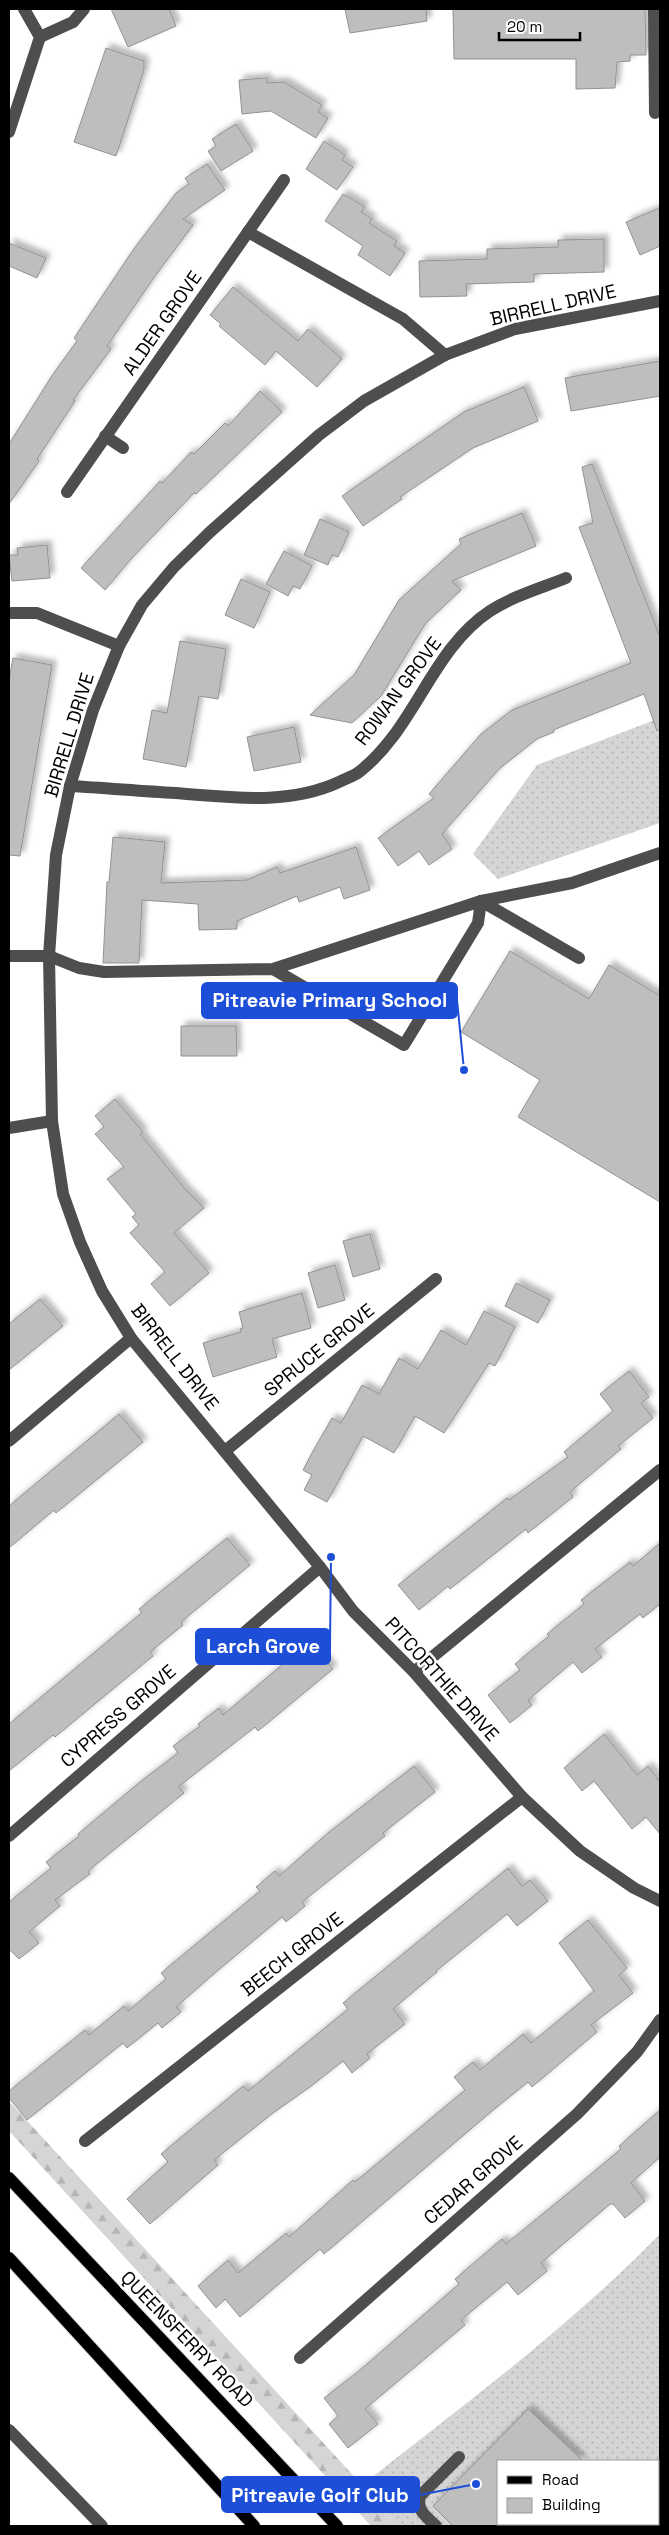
<svg xmlns="http://www.w3.org/2000/svg" width="669" height="2535" font-family="'Space Grotesk',sans-serif">
	<style>
		.grass { fill: url(#grass-dots); fill-rule: evenodd }
		.forest { fill: url(#forest-firs) }
		.building { fill: #bebebe; stroke: #929292; filter: url(#shadow) }
		.lines { fill: none; stroke-linecap: round; stroke-linejoin: round }
		.major-casing { stroke: #dbdbdb; stroke-width: 14 }
		.minor { stroke: #4e4e4e; stroke-width: 12 }
		.major { stroke: #000; stroke-width: 12 }
		.labels { text-anchor: middle; dominant-baseline: central; stroke-width: 5; stroke-linejoin: round; paint-order: stroke }
		.street-label { font-size: 19px; fill: #000; stroke: #fff }
		.leader { fill: none; stroke: #1d4ed8; stroke-width: 2 }
		.callout-dot { fill: #1d4ed8; stroke: #fff; stroke-width: 2 }
		.callout { fill: #1d4ed8; stroke: #1d4ed8; stroke-width: 2 }
		.callout-label { font-size: 20px; text-anchor: middle; font-weight: bold; fill: #fff }
	</style>
	<defs>
		<pattern id="grass-dots" width="8" height="8" patternUnits="userSpaceOnUse" patternTransform="scale(1.25)"><rect width="8" height="8" fill="#d5d5d5"/><path d="M2 2h.1M6 6h.1" fill="none" stroke="#b5b5b5" stroke-width="1.8" stroke-linecap="round"/></pattern>
		<pattern id="forest-firs" width="22" height="20" patternUnits="userSpaceOnUse" patternTransform="scale(1.25)"><rect width="22" height="20" fill="#d5d5d5"/><path d="M5 1l3.5 6h-7zM16 11l3.5 6h-7z" fill="#b5b5b5"/></pattern>
		<filter id="shadow"><feDropShadow dx="4.5" dy="-4.5" stdDeviation="2.5" flood-color="#0004"/></filter>
	</defs>
	<rect width="100%" height="100%" fill="#fff"/>
	<g class="grass">
		<path d="M660 718V823L498 879 473 854 537 765Z"/>
		<path d="M660 2234V2526H396L362 2485C464 2405 569 2327 660 2234ZM498 2461H658V2524H498Z"/>
	</g>
	<path class="forest" d="M9 2101 362 2485 396 2526H371L9 2131Z"/>
	<g class="building">
		<path d="M111 9H169L176 26 128 47Z"/>
		<path d="M345 9H426L427 21 350 33Z"/>
		<path d="M453 9H645L646 55H630V61L617 62 615 88 576 89V59H454Z"/>
		<path d="M106 48 144 61V70L116 156 74 142Z"/>
		<path d="M267 78V83L284 82 322 105 318 112 328 118 316 138 271 111 242 114 239 80Z"/>
		<path d="M236 124 253 151 221 171 208 151 216 146 212 139Z"/>
		<path d="M324 141 345 155 342 160 353 167 337 190 306 169Z"/>
		<path d="M207 164 225 190 183 219 193 225 155 276 107 346 111 349 73 400 75 401 37 459 39 461 9 504V444L53 374 77 341 74 338 133 250 176 193 189 184 185 178Z"/>
		<path d="M343 194 365 207 361 212 372 219 369 223 397 241 394 246 405 253 390 276 358 255 363 246 325 221Z"/>
		<path d="M660 208V246L640 255 626 222Z"/>
		<path d="M604 239V272L534 274V282L466 284 467 296 420 297 419 261 487 259V249L558 247V240Z"/>
		<path d="M9 243 46 258 37 278 9 266Z"/>
		<path d="M233 287 298 341 308 329 342 359 317 387 276 351 265 365 219 326 221 324 210 315Z"/>
		<path d="M660 361V396L571 411 565 378Z"/>
		<path d="M524 387 538 421 473 448 400 497 402 499 363 526 342 496 464 412Z"/>
		<path d="M260 391 282 412 196 494 194 493 131 559 105 590 81 568 160 481 162 483 191 452 194 454 225 423 228 426Z"/>
		<path d="M592 464 660 637V730L657 731 644 694 553 730 554 732 537 739 499 769 442 834 452 849 429 865 419 851 398 866 378 838 434 798 429 794 481 734 512 710 631 663 579 527 593 523 582 467Z"/>
		<path d="M522 513 536 546 452 581 461 590 425 624 381 696 352 723 310 715 354 675 399 600 461 544 459 539Z"/>
		<path d="M320 519 349 532 338 557 332 555 328 565 304 555Z"/>
		<path d="M47 545 50 578 12 581 9 555H18L17 548Z"/>
		<path d="M284 551 312 566 300 589 293 586 288 596 266 584Z"/>
		<path d="M241 579 270 592 254 628 225 615Z"/>
		<path d="M180 641 226 649 218 699 199 696 186 767 143 759 152 710 167 713Z"/>
		<path d="M13 658 52 665 20 856 9 855V680Z"/>
		<path d="M294 727 301 762 254 771 247 737Z"/>
		<path d="M113 837 165 842 161 883 247 880 277 867 280 873 356 847 370 890 344 899 340 887 299 902 297 896 237 921V929L199 930 198 904 142 900 139 963H103L107 882H109Z"/>
		<path d="M510 951 589 999 609 965 660 996V1202L518 1117 540 1080 461 1032Z"/>
		<path d="M181 1026H236L237 1056H181Z"/>
		<path d="M115 1099 143 1132 140 1134 185 1189 204 1208 174 1233 209 1273 170 1306 151 1284 165 1272 130 1233 139 1225 132 1217 136 1214 107 1179 124 1167 95 1134 104 1127 95 1116Z"/>
		<path d="M370 1234 380 1269 353 1277 343 1241Z"/>
		<path d="M335 1265 345 1300 318 1308 308 1273Z"/>
		<path d="M516 1283 550 1300 538 1323 505 1306Z"/>
		<path d="M302 1293 311 1328 272 1339 277 1357 213 1377 203 1343 241 1332 240 1329 243 1328 239 1312Z"/>
		<path d="M40 1299 63 1326 9 1370V1324Z"/>
		<path d="M484 1311 515 1327 495 1366 489 1363 444 1433 415 1416 394 1453 363 1436 327 1502 304 1490 312 1475 303 1470 313 1451 332 1418 341 1423 362 1385 379 1394 399 1358 418 1369 441 1330 466 1345Z"/>
		<path d="M629 1371 649 1397 641 1403 653 1418 618 1446 621 1449 570 1492 573 1497 528 1533 526 1529 450 1589 448 1586 419 1610 398 1585 507 1498 509 1500 568 1457 564 1452 613 1411 600 1394Z"/>
		<path d="M119 1414 143 1442 56 1513 54 1510 9 1548V1506Z"/>
		<path d="M227 1538 250 1565 181 1622 183 1625 150 1652 153 1656 55 1737 53 1735 9 1771V1724L139 1615 142 1613 139 1609Z"/>
		<path d="M660 1543V1604L643 1618 640 1614 595 1649 602 1657 582 1673 573 1662 528 1700 532 1705 510 1723 488 1695 520 1670 515 1664 549 1636 547 1634 584 1604 581 1600 630 1562 633 1566Z"/>
		<path d="M310 1641 333 1669 258 1731 255 1727 178 1787 184 1793 88 1871 90 1874 55 1900 60 1906 29 1932 39 1943 19 1959 9 1949V1902L51 1868 46 1862 79 1836 78 1834 140 1782 178 1753 173 1746 200 1726 198 1724 219 1708 223 1715Z"/>
		<path d="M604 1734 637 1775 648 1766 660 1782V1834L646 1817 632 1829 594 1781 582 1791 564 1768Z"/>
		<path d="M414 1766 435 1792 383 1833 385 1836 302 1902 305 1906 286 1922 282 1917 216 1972 176 2007 181 2012 162 2028 158 2023 127 2048 123 2043 27 2120 9 2098V2091L85 2030 89 2035 124 2006 128 2011 166 1979 161 1973 260 1891 256 1887 275 1871 279 1876 328 1833Z"/>
		<path d="M508 1868 522 1886 530 1880 548 1901 517 1926 507 1914 436 1971 437 1972 393 2009 405 2024 367 2054 370 2058 352 2073 343 2061 310 2087 273 2113 214 2160 218 2165 150 2224 127 2199 168 2162 161 2154 243 2086 248 2091 348 2009 343 2003Z"/>
		<path d="M588 1920 627 1968 619 1975 633 1993 591 2025 597 2032 532 2087 528 2082 492 2111 324 2254 320 2249 240 2317 225 2299 216 2308 198 2286 228 2260 238 2273 286 2233 289 2237 353 2180 355 2182 465 2090 454 2077 473 2062 480 2070 523 2034 531 2043 594 1991 559 1943Z"/>
		<path d="M660 2110V2157L631 2183 645 2201 625 2218 613 2204H610L541 2263 547 2271 518 2295 507 2282 461 2320 465 2325 365 2409 378 2424 348 2448 329 2424 338 2416 324 2398 359 2371 459 2284 455 2279 502 2239 506 2244 572 2190 621 2149 619 2146Z"/>
		<path d="M528 2409 583 2461H498V2526H453L433 2506Z"/>
	</g>
	<g class="lines">
		<defs>
			<g id="major">
				<path d="M9 2178 337 2526"/>
				<path d="M9 2258 254 2526"/>
			</g>
		</defs>
		<use href="#major" class="major-casing"/>
		<g class="minor">
			<path d="M654 9 655 113"/>
			<path d="M40 37 73 22 84 9"/>
			<path d="M9 132 40 37 24 9"/>
			<path d="M248 232 284 180"/>
			<path d="M660 301 515 329 445 355 364 401 319 435 210 532 174 567 142 605 119 646 93 710 70 786 56 855 49 956 52 1121 63 1194 80 1242 102 1291 131 1338 320 1567 353 1611 414 1672 522 1797 580 1851 634 1888 660 1901"/>
			<path d="M105 436 123 448"/>
			<path d="M67 492 248 232 403 319 445 355"/>
			<path d="M9 613H37L119 646"/>
			<path d="M70 786C105 788 140 791 175 793 230 797 287 806 339 782 345 779 354 776 359 772 415 729 431 650 490 611 513 596 541 588 566 578"/>
			<path d="M481 901 572 883 660 853"/>
			<path d="M481 901 579 958"/>
			<path d="M9 956H49L79 968 104 972 273 969 481 901 478 923 404 1045 273 969"/>
			<path d="M9 1128 52 1121"/>
			<path d="M9 1441 131 1338"/>
			<path d="M225 1451 436 1279"/>
			<path d="M414 1672 660 1470"/>
			<path d="M9 1836 320 1567"/>
			<path d="M85 2141 522 1797"/>
			<path d="M300 2358 577 2114 637 2052 660 2020"/>
			<path d="M9 2430 102 2526"/>
			<path d="M436 2526C427 2517 416 2511 420 2496L459 2457"/>
		</g>
		<use href="#major" class="major"/>
	</g>
	<g class="labels">
		<g class="street-label">
			<text transform="translate(553 305) rotate(-13)">BIRRELL DRIVE</text>
			<text transform="translate(162 323) rotate(-55)">ALDER GROVE</text>
			<text transform="translate(398 691) rotate(-53)">ROWAN GROVE</text>
			<text transform="translate(69 735) rotate(-73)">BIRRELL DRIVE</text>
			<text transform="translate(319 1350) rotate(-39)">SPRUCE GROVE</text>
			<text transform="translate(175 1357) rotate(52)">BIRRELL DRIVE</text>
			<text transform="translate(442 1679) rotate(48)">PITCORTHIE DRIVE</text>
			<text transform="translate(118 1716) rotate(-41)">CYPRESS GROVE</text>
			<text transform="translate(292 1954) rotate(-38)">BEECH GROVE</text>
			<text transform="translate(473 2180) rotate(-41)">CEDAR GROVE</text>
			<text transform="translate(187 2339) rotate(46)">QUEENSFERRY ROAD</text>
		</g>
	</g>
	<path class="leader" d="M464 1070L457 1000M331 1557L330 1646M476 2484L419 2495"/>
	<g class="callout-dot">
		<circle cx="464" cy="1070" r="5"/>
		<circle cx="331" cy="1557" r="5"/>
		<circle cx="476" cy="2484" r="5"/>
	</g>
	<g class="callout">
		<rect x="202" y="983" width="255" height="35" rx="5"/>
		<rect x="196" y="1629" width="134" height="35" rx="5"/>
		<rect x="222" y="2477" width="197" height="35" rx="5"/>
	</g>
	<g class="callout-label">
		<text x="330" y="1007">Pitreavie Primary School</text>
		<text x="263" y="1653">Larch Grove</text>
		<text x="320" y="2502">Pitreavie Golf Club</text>
	</g>
	<rect width="669" height="2535" fill="none" stroke="#000000" stroke-width="20"/>
	<rect x="497" y="2460" width="162" height="65" fill="#ffffff" stroke="#999999"/>
	<rect x="507" y="2476" width="25" height="8" fill="#000000" stroke="#999999"/>
	<text x="542" y="2485" font-size="15" fill="#000000">Road</text>
	<rect x="507" y="2498" width="25" height="15" fill="#bebebe" stroke="#999999"/>
	<text x="542" y="2510" font-size="15" fill="#000000">Building</text>
	<path d="M499 32v8h81v-8" fill="none" stroke="#000000" stroke-width="2.5"/>
	<text x="507" y="32" font-size="15" fill="#000000" stroke="#ffffff" stroke-width="4" paint-order="stroke">20 m</text>
</svg>
